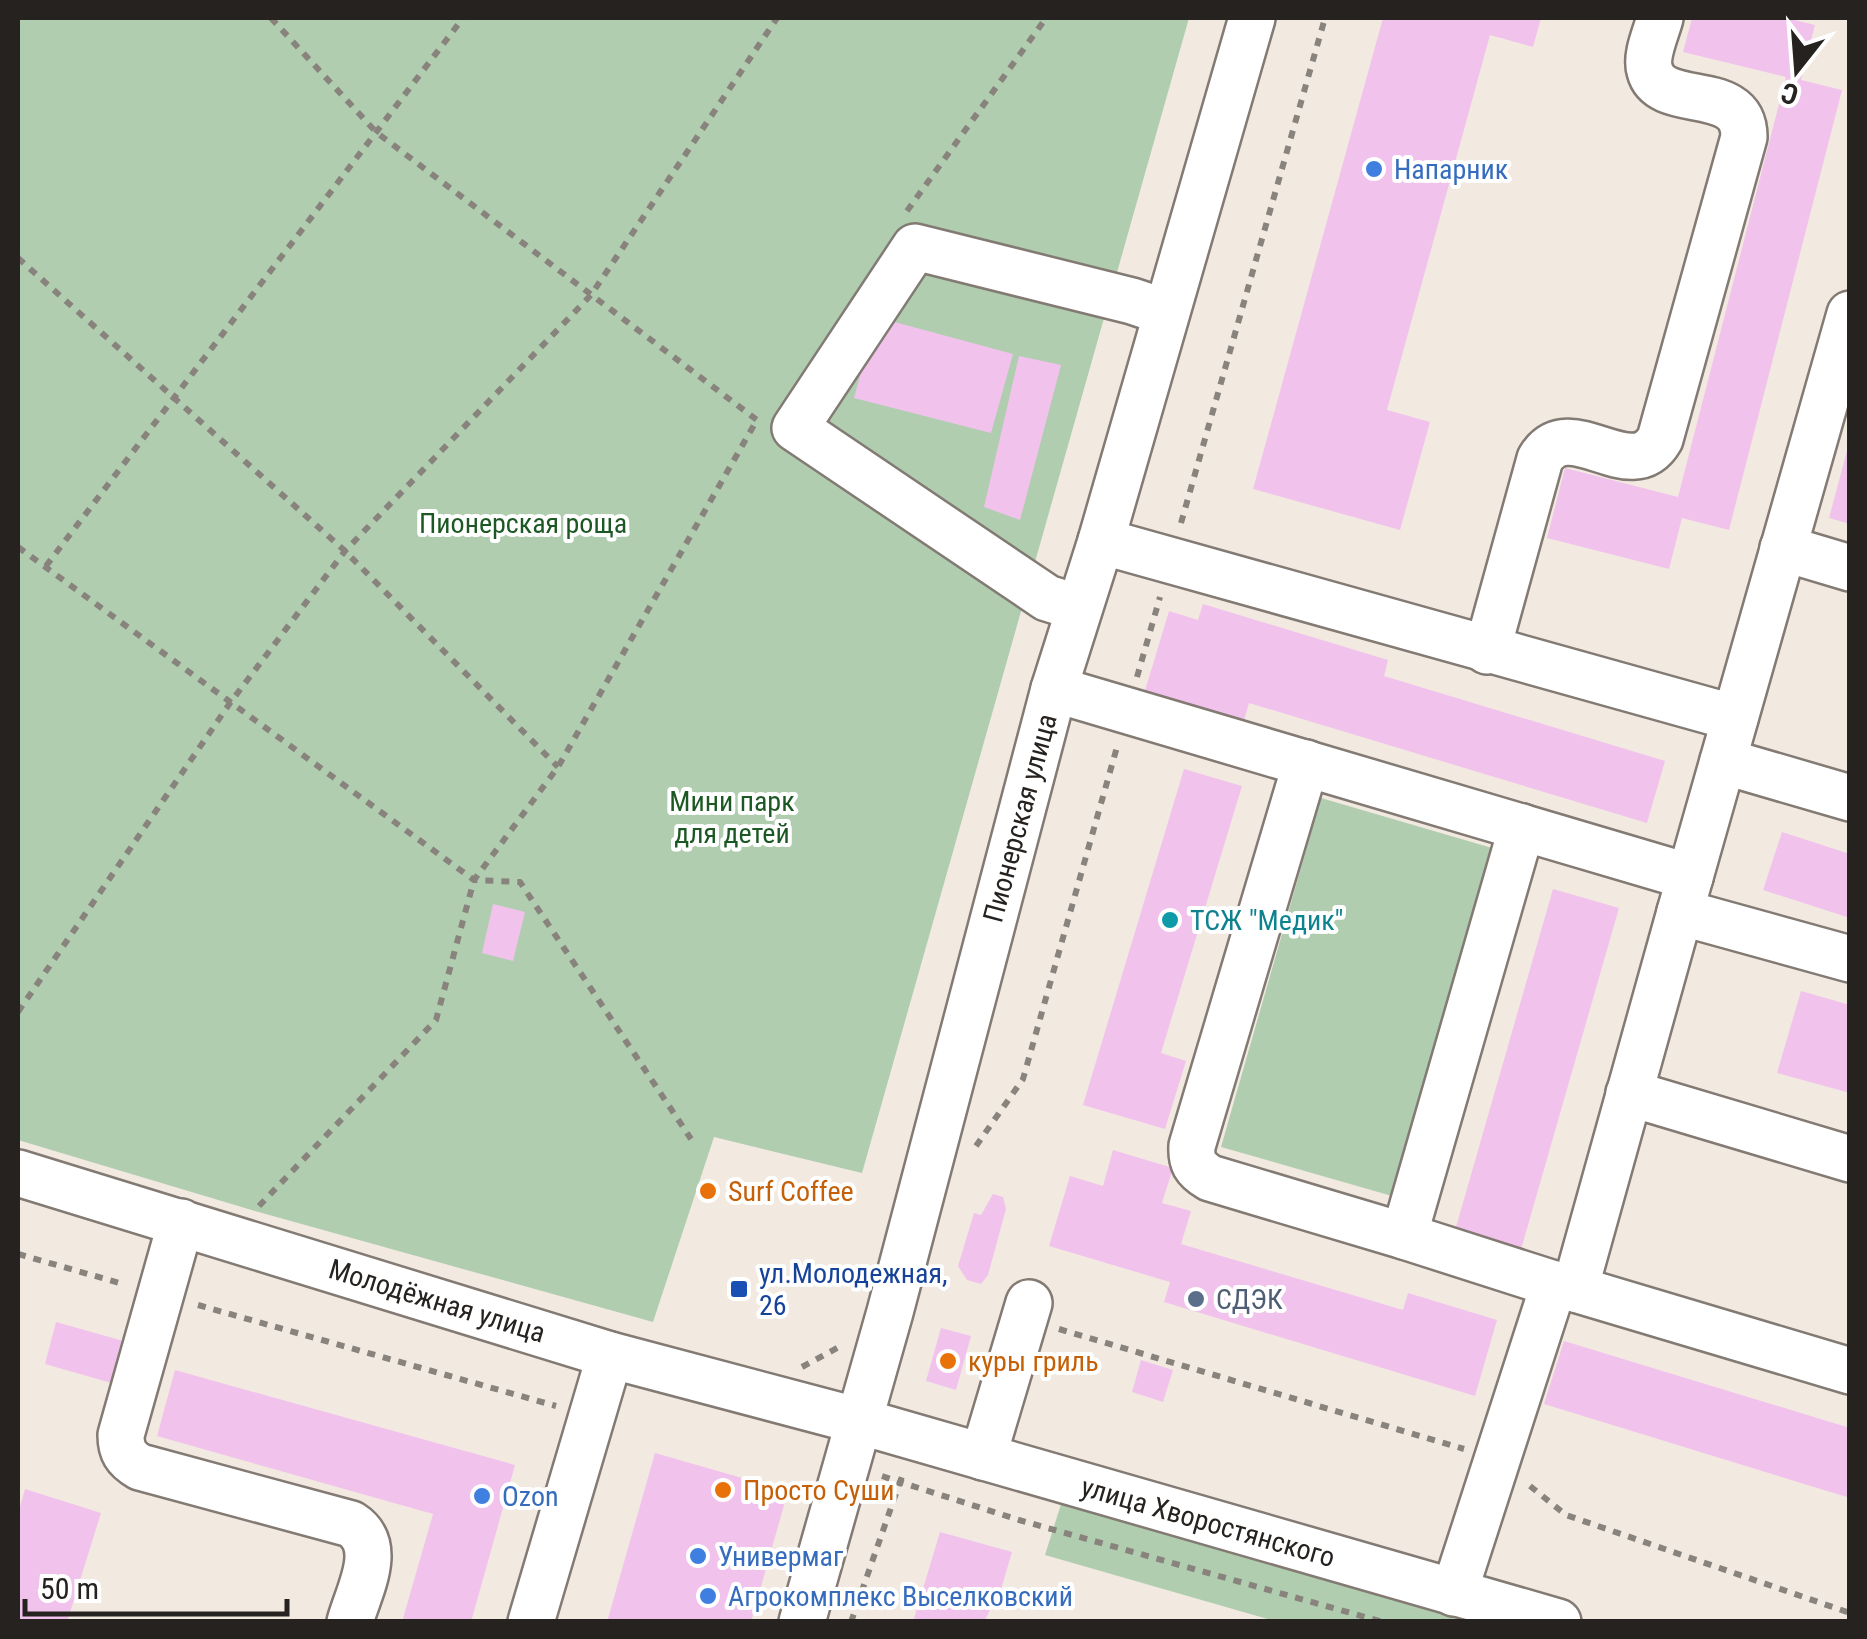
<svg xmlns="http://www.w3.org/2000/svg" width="1867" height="1639" font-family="'Roboto Condensed',sans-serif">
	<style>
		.green { fill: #b0cdb0 }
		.building { fill: #f1c3ec }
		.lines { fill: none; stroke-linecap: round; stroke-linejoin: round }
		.minor-casing { stroke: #827a73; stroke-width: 50 }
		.path { stroke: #89837d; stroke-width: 6; stroke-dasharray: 8 8; stroke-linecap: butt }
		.minor { stroke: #fff; stroke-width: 45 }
		.shop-dot { fill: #3f7fe0; stroke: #fff; stroke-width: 4 }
		.culture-dot { fill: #0f9aa8; stroke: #fff; stroke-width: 4 }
		.food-dot { fill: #e8710a; stroke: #fff; stroke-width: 4 }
		.transit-dot { fill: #1a4fb4; stroke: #fff; stroke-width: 4 }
		.service-dot { fill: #5c6f8a; stroke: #fff; stroke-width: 4 }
		.labels { text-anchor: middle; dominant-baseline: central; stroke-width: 8; stroke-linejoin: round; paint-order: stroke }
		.shop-label { font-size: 28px; fill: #366cbe; stroke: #fff; text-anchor: start }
		.park-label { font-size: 28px; fill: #1c5823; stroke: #fff }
		.street-label { font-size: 28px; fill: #26221f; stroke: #fff }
		.culture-label { font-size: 28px; fill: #0d838f; stroke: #fff; text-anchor: start }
		.food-label { font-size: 28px; fill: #c56008; stroke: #fff; text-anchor: start }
		.transit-label { font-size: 28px; fill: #164399; stroke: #fff; text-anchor: start }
		.service-label { font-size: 28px; fill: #4e5e75; stroke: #fff; text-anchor: start }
	</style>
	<rect width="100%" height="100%" fill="#f2e9e1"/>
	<g class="green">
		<path d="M18 18H1189L862 1173 714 1137 653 1322 255 1211 18 1140Z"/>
		<path d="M1321 798 1492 848 1392 1196 1221 1147Z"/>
		<path d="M1062 1501 1500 1621H1275L1045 1555Z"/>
	</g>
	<g class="building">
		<path d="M1383 18H1541L1533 47 1490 35 1387 410 1430 422 1400 530 1253 489Z"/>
		<path d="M1692 18H1786L1815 25 1801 80 1842 90 1729 530 1682 518 1669 569 1547 538 1565 468 1678 497 1786 77 1683 52Z"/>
		<path d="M876 317 1013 354 991 433 854 398Z"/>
		<path d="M1019 356 1061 365 1020 520 984 507Z"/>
		<path d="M1848 447 1850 448V524L1829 518Z"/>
		<path d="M1203 604 1388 660 1384 676 1665 761 1647 823 1249 703 1243 724 1144 694 1169 611 1198 620Z"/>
		<path d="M1184 769 1242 786 1161 1053 1186 1061 1165 1129 1083 1105Z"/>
		<path d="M1782 832 1850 854V918L1763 890Z"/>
		<path d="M1553 889 1619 908 1518 1260 1452 1241Z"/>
		<path d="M493 904 525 912 513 961 482 953Z"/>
		<path d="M1801 991 1850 1005V1093L1777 1073Z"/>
		<path d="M1113 1150 1173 1168 1162 1203 1191 1211 1181 1244 1403 1310 1408 1293 1497 1320 1475 1396 1164 1302 1170 1282 1049 1246 1070 1176 1103 1186Z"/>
		<path d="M993 1194 1003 1197 1006 1209 988 1275 981 1284 967 1280 958 1266 974 1213 981 1215Z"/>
		<path d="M56 1322 127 1342 115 1384 45 1364Z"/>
		<path d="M941 1328 971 1336 956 1390 926 1381Z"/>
		<path d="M1564 1341 1850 1428V1498L1544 1404Z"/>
		<path d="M1141 1360 1173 1370 1163 1402 1132 1392Z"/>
		<path d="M175 1370 515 1465 471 1622H402L433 1514 157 1436Z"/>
		<path d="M655 1453 788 1491 751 1622H607Z"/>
		<path d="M25 1489 101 1513 67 1622H18V1514Z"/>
		<path d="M940 1532 1012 1552 1002 1586 984 1622H913Z"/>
	</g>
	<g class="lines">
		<defs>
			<g id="minor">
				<path d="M1850 314 1680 912 1850 959"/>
				<path d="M1101 541 1735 718"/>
				<path d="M1783 548 1850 568"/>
				<path d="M1079 608 1047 598 795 428 915 247 1132 301 1165 312"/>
				<path d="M1487 651 1540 459C1570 410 1631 489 1660 439L1744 137C1744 80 1661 112 1650 71 1645 56 1656 33 1660 18"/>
				<path d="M1054 689 1690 877"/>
				<path d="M1723 761 1850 798"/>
				<path d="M1306 763 1192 1146C1191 1162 1195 1169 1210 1178L1404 1236"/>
				<path d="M1522 827 1404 1236 1554 1284"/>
				<path d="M1629 1093 1850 1159"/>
				<path d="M18 1173 610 1355 859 1421 1558 1622"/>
				<path d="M181 1222 121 1435C121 1451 126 1459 140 1467L351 1524C385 1546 359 1590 350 1622"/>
				<path d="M1575 1289 1850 1371"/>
				<path d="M983 1457 1029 1303"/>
				<path d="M1454 1593 1554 1284 1575 1289 1680 912"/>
				<path d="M531 1622 610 1355"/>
				<path d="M802 1622 890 1312 1054 689 1101 541 1252 18"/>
			</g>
		</defs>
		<use href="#minor" class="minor-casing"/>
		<g class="path">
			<path d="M271 18 376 132 757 420"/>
			<path d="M907 211 1046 18"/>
			<path d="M18 258 345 551 558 767"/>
			<path d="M1181 523 1325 18"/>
			<path d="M18 547 474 880 520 882 691 1139"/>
			<path d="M46 566 463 18"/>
			<path d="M1137 677 1160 597"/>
			<path d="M18 1012 230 703 345 551 591 295 777 18"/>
			<path d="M976 1146 1023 1079 1117 747"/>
			<path d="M259 1206 436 1020 474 880 558 767 754 425"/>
			<path d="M18 1254 123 1284"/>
			<path d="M198 1305 556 1406"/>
			<path d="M1059 1329 1464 1449"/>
			<path d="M802 1367 839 1347"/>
			<path d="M882 1476 900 1482 903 1474"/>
			<path d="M1530 1486 1566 1515 1850 1613"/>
			<path d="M851 1622 900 1482 1019 1520 1383 1622"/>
		</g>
		<use href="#minor" class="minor"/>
	</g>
	<g class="shop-dot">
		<circle cx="1374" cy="169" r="10"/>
		<circle cx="482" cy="1496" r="10"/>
		<circle cx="698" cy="1556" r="10"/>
		<circle cx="708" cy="1596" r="10"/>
	</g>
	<circle class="culture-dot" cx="1170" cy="920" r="10"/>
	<g class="food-dot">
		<circle cx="708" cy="1191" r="10"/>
		<circle cx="948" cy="1361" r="10"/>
		<circle cx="723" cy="1490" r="10"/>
	</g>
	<rect class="transit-dot" x="729" y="1279" width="20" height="20" rx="5"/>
	<circle class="service-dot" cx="1196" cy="1299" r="10"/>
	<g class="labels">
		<g class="shop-label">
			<text x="1394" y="169">Напарник</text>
			<text x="502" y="1496">Ozon</text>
			<text x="718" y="1556">Универмаг</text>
			<text x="728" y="1596">Агрокомплекс Выселковский</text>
		</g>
		<g class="park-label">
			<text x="523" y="523">Пионерская роща</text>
			<text x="732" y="801">Мини парк<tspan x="732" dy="32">для детей</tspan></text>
		</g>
		<g class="street-label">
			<text transform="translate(1020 818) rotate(-75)">Пионерская улица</text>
			<text transform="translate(437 1301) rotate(17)">Молодёжная улица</text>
			<text transform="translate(1208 1522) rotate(16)">улица Хворостянского</text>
		</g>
		<g class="culture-label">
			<text x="1190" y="920">ТСЖ "Медик"</text>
		</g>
		<g class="food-label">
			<text x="728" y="1191">Surf Coffee</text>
			<text x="968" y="1361">куры гриль</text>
			<text x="743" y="1490">Просто Суши</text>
		</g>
		<g class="transit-label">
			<text x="759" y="1273">ул.Молодежная,<tspan x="759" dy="32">26</tspan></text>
		</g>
		<g class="service-label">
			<text x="1216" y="1299">СДЭК</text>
		</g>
	</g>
	<rect width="1867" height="1639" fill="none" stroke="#26221f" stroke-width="40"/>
	<g transform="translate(1797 70) rotate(197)" stroke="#ffffff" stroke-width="8" paint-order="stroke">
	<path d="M0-8L18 38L0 25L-18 38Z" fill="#26221f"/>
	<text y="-15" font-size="28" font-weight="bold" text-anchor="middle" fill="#26221f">С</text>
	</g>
	<path d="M25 1599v15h262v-15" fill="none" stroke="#26221f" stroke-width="5"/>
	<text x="40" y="1599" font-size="30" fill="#26221f" stroke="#ffffff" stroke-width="8" paint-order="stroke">50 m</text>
</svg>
